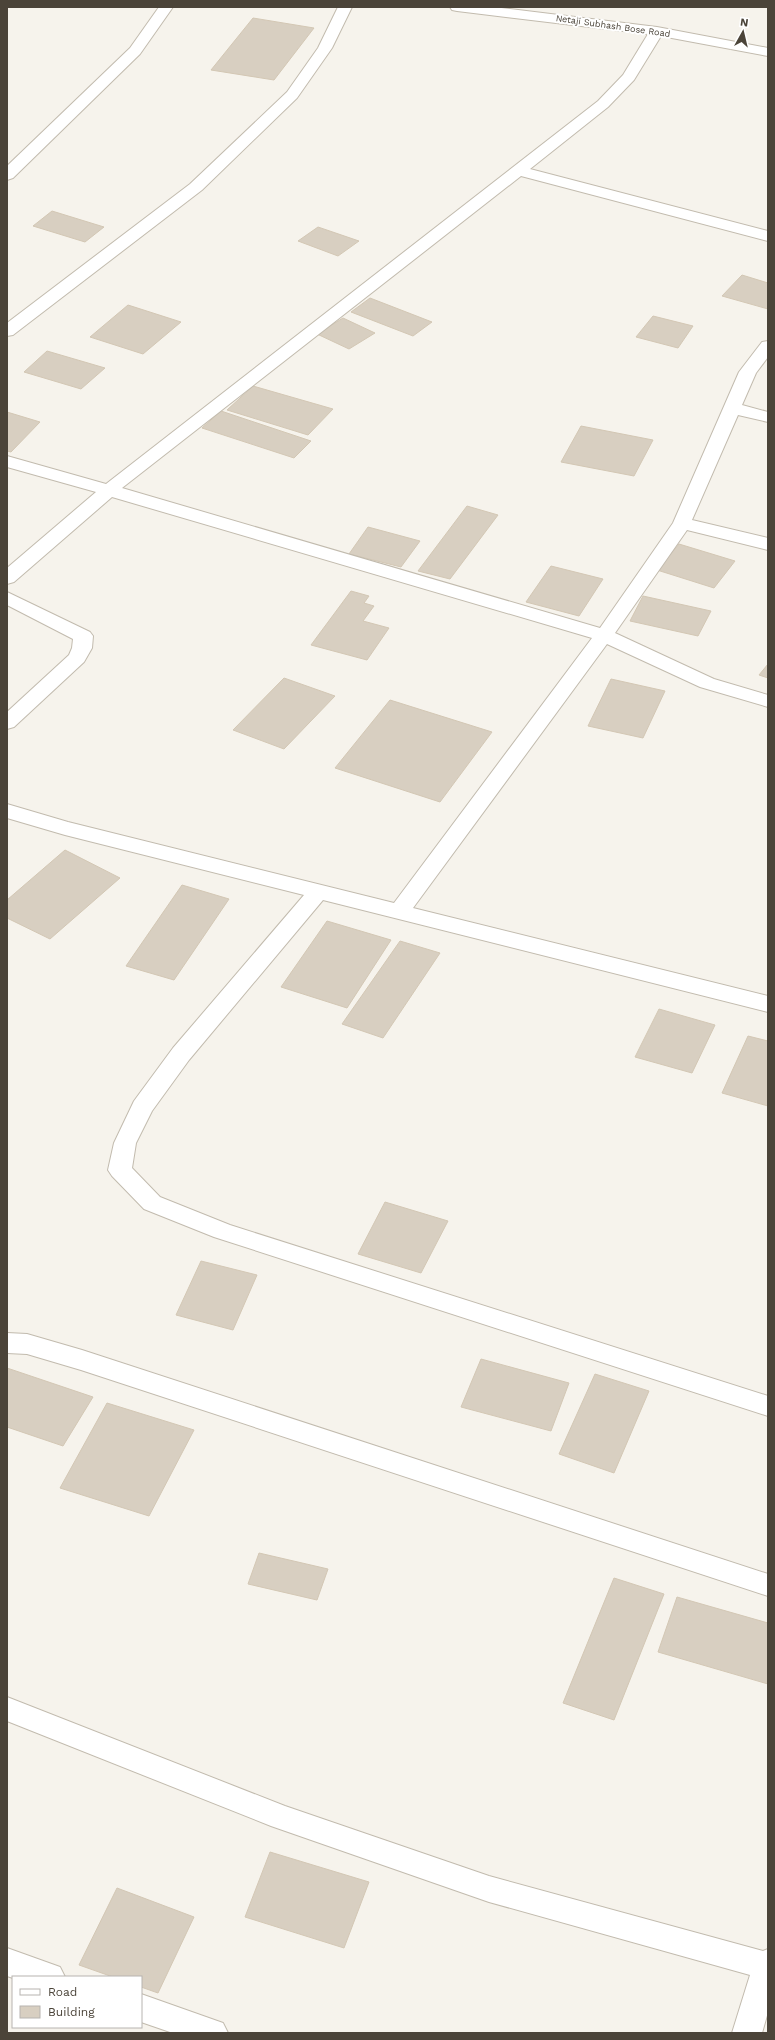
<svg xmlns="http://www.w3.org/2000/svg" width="775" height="2040" font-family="'Work Sans',sans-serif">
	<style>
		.building { fill: #d8cfc1; stroke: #d3c7b4 }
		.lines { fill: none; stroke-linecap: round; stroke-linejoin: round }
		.minor-casing { stroke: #c2bbae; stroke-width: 2 }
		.minor { fill: #fff; fill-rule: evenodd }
		.labels { text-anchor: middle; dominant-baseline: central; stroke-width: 4; stroke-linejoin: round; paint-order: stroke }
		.far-street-label { font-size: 9px; fill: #4b4439; stroke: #fff }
	</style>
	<rect width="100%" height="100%" fill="#f6f3ec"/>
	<g class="building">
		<path d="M253 18 314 28 274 80 211 70Z"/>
		<path d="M52 211 104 227 85 242 33 226Z"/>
		<path d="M318 227 359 241 338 256 298 241Z"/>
		<path d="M742 275 768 283V309L722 296Z"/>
		<path d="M370 298 432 322 413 336 351 312Z"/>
		<path d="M128 305 181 322 143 354 90 337Z"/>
		<path d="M653 316 693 326 678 348 636 337Z"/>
		<path d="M343 318 375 333 349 349 317 334Z"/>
		<path d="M47 351 105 368 81 389 24 372Z"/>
		<path d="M253 386 333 409 308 435 227 410Z"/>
		<path d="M221 411 311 441 294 458 202 428Z"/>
		<path d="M7 412 40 422 11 452 7 451Z"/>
		<path d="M581 426 653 440 634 476 561 462Z"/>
		<path d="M467 506 498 515 450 579 418 571Z"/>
		<path d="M368 527 420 541 401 567 349 554Z"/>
		<path d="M679 544 735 561 714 588 657 570Z"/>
		<path d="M551 566 603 579 579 616 526 602Z"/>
		<path d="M351 591 369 596 364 603 374 606 363 621 389 628 367 660 311 645Z"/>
		<path d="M643 596 711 611 698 636 630 621Z"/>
		<path d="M768 664V678L759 675Z"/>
		<path d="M284 678 335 696 284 749 233 730Z"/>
		<path d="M611 679 665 691 643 738 588 726Z"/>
		<path d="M390 700 492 732 440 802 335 768Z"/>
		<path d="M65 850 120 878 50 939 7 918V900Z"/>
		<path d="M182 885 229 899 174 980 126 966Z"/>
		<path d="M327 921 391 940 347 1008 281 987Z"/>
		<path d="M400 941 440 953 383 1038 342 1024Z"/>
		<path d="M659 1009 715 1025 692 1073 635 1057Z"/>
		<path d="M748 1036 768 1041V1106L722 1093Z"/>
		<path d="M385 1202 448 1221 421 1273 358 1254Z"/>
		<path d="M201 1261 257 1275 233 1330 176 1315Z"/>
		<path d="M481 1359 569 1383 551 1431 461 1407Z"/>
		<path d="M7 1368 93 1397 63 1446 7 1427Z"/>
		<path d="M595 1374 649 1391 614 1473 559 1454Z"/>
		<path d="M107 1403 194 1430 149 1516 60 1488Z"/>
		<path d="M259 1553 328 1569 317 1600 248 1584Z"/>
		<path d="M614 1578 664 1594 614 1720 563 1703Z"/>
		<path d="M677 1597 768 1623V1684L658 1652Z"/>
		<path d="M270 1852 369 1882 344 1948 245 1917Z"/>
		<path d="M117 1888 194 1917 158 1993 141 1987V1977H113L79 1965Z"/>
	</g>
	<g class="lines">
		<defs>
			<g id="minor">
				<path d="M159 7H173L140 54 13 178 7 180V166L130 48Z"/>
				<path d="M338 7H352L332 48 297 98 202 190 13 335 7 336V323L190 184 287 92 318 48Z"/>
				<path d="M450 7H493L657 27 768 48V56L661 36 634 80 608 107 530 169 768 231V241L521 176 122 488 600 628 673 523 739 372 762 342 768 341V357L756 373 742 405 768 412V422L738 415 692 520 768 538V550L687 530 615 633 714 679 768 695V707L700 687 607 644 413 908 768 996V1012L323 900 189 1060 152 1111 136 1143 132 1168 160 1197 230 1225 768 1396V1416L214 1237 144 1209 112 1176 108 1170 114 1143 134 1101 173 1048 304 895 65 835 7 818V804L68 822 394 903 592 638 112 497 14 582 7 584V568L96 492 7 467V456L106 484 598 101 623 75 648 34 457 11 452 10Z"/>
				<path d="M7 592 90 632 93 636 92 648 84 662 14 727 7 729V712L69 655 72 648 73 639 7 605Z"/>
				<path d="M7 1333 27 1334 82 1350 768 1574V1596L81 1370 27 1354 7 1353Z"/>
				<path d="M7 1697 285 1806 489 1876 763 1951 768 1949V2012L762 2033H732L750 1975 489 1902 271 1826 7 1721Z"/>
				<path d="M7 1948 60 1967 65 1977 13 1978 7 1976Z"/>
				<path d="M141 1994 223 2023 228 2033H173L141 2022Z"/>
			</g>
		</defs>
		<use href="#minor" class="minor-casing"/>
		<use href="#minor" class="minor"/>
	</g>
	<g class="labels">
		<g class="far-street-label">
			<text transform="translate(613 26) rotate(8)">Netaji Subhash Bose Road</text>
		</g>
	</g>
	<rect width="775" height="2040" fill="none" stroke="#4b4439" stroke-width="16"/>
	<rect x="12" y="1976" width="130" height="52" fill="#ffffff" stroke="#b7b4b0"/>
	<rect x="20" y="1989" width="20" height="6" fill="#ffffff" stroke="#b7b4b0"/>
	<text x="48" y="1996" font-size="12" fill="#4b4439">Road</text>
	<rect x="20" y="2006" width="20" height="12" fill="#d8cfc1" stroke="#b7b4b0"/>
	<text x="48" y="2016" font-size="12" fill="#4b4439">Building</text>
	<g transform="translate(743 32) rotate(8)" stroke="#ffffff" stroke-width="3" paint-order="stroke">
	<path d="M0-3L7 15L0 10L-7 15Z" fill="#4b4439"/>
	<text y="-6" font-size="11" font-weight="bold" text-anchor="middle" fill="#4b4439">N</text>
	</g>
</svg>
